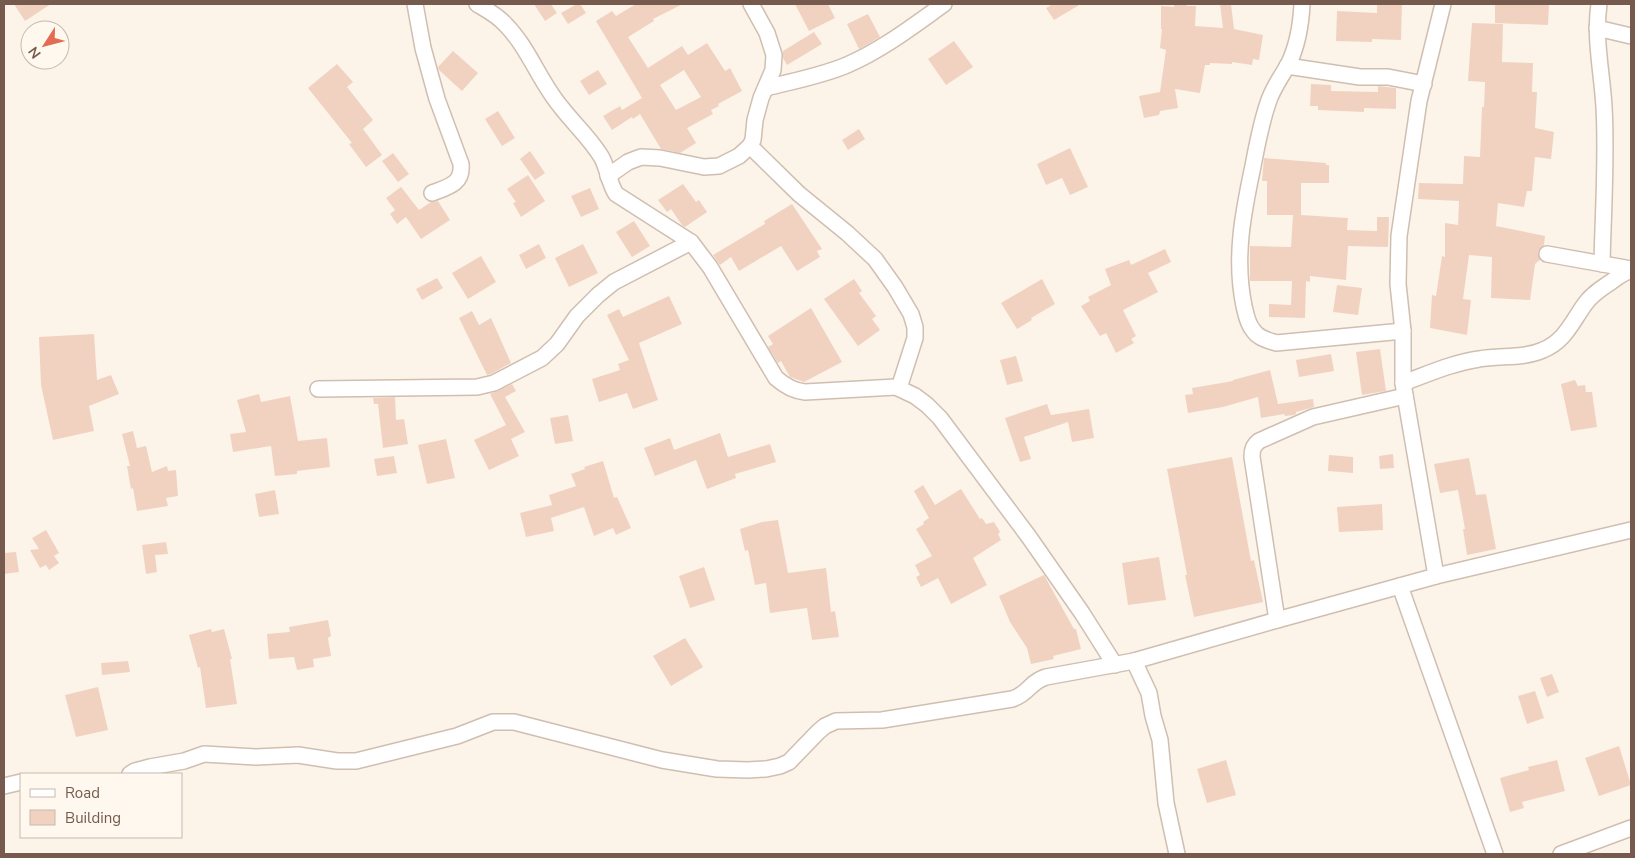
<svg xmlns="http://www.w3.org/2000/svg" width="1635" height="858" font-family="'Nunito Sans',sans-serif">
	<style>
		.building { fill: #f1d2c1; fill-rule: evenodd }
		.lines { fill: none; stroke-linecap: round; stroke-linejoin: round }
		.minor-casing { stroke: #d0beb1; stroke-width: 18 }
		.minor { stroke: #fff; stroke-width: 15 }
	</style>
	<rect width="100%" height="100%" fill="#fcf4e9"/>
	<g class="building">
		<path d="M14 4H51L25 21Z"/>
		<path d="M534 4H551L557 13 545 21Z"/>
		<path d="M577 4H580L586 13 568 24 561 13Z"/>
		<path d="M636 4H683L653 19 654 21 628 37 648 68 682 46 688 55 707 43 725 71 730 68 742 91 718 104 719 106 711 110 713 114 687 128 696 143 680 153 661 149 640 114 633 119 632 117 612 130 603 116 620 106 622 110 642 98 596 21 612 11 616 16ZM684 70 701 97 676 110 660 85Z"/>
		<path d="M795 4H828L835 18 809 31Z"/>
		<path d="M1053 4H1081L1054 20 1046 8Z"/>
		<path d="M1174 4H1187V6H1196L1195 26 1223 28 1220 4H1231L1234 29 1263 35 1259 60 1253 59 1252 65 1232 62V64L1210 63V65H1205L1200 93 1175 89 1178 108 1160 111 1159 115 1144 118 1139 96 1160 92 1166 50 1160 48 1162 29H1161V6L1174 7Z"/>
		<path d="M1377 4H1402L1401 40 1372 39V42L1336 41 1337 11 1377 13Z"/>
		<path d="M1495 4H1549L1548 25 1495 23Z"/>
		<path d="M868 14 880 37 859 49 847 24Z"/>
		<path d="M1472 23 1503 24 1502 62 1533 63 1532 92H1537L1535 128 1554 132 1551 159 1535 157 1532 191H1527L1524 207 1498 203 1496 226 1545 236 1544 245 1538 252 1540 260 1535 264 1530 300 1491 298 1492 257 1469 255 1463 299 1471 300 1467 335 1430 328 1432 295 1436 296 1442 256 1445 257V223L1458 225 1459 201 1418 199 1419 183 1463 184 1464 156 1480 157 1482 107H1484L1485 82 1468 81Z"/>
		<path d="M814 32 822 44 787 65 783 58V51Z"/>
		<path d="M954 41 973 67 946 85 928 59Z"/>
		<path d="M453 51 478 73 462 91 439 70 438 67Z"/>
		<path d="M337 64 353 82 347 87 373 120 363 129 382 155 366 167 349 144 352 143 308 88Z"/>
		<path d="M598 70 607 84 589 95 580 81Z"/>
		<path d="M1311 84 1331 85V91L1378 92V86L1396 88V109L1364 108V112L1318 110V106H1310Z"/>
		<path d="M498 111 515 138 502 146 485 119Z"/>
		<path d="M859 129 865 139 848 150 842 140Z"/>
		<path d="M1070 148 1088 187 1070 195 1062 178 1046 185 1037 164Z"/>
		<path d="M530 151 545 173 535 180 520 159Z"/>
		<path d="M393 153 409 174 398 182 382 161Z"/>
		<path d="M1264 158 1326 163V165H1329V183H1301V215L1348 218 1347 230 1377 231V217H1389L1388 247 1348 246 1346 280 1310 276V282L1306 281 1305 318 1269 317V304L1291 305 1292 281H1250V246L1291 247 1293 215H1267V181H1262Z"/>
		<path d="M528 175 545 201 521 217 513 203 516 202 507 189Z"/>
		<path d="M683 184 696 202 699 200 707 212 685 227 682 225 671 209 667 212 658 200Z"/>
		<path d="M401 187 419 210 431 202 438 201 450 220 421 239 406 217 397 224 390 214 395 210 386 198Z"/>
		<path d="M590 188 599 209 581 217 571 196Z"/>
		<path d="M792 204 822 249 817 251 820 257 797 271 781 246 739 271 731 257 720 265 713 255 765 224 764 221Z"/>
		<path d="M634 221 650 246 632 257 616 232Z"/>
		<path d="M539 244 546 258 526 269 519 255Z"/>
		<path d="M583 244 598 273 569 287 555 258Z"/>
		<path d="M1165 249 1171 262 1148 273 1158 292 1123 310 1136 336 1131 339 1134 343 1116 353 1106 333 1100 336 1081 306 1090 301 1088 297 1111 285 1105 269 1129 260 1131 265Z"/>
		<path d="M481 256 496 282 468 299 452 273Z"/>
		<path d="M437 278 443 288 422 300 416 289Z"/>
		<path d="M854 279 862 291 859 293 876 316 872 319 880 330 858 346 824 299Z"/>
		<path d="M1042 279 1055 304 1031 318 1032 320 1017 329 1001 303Z"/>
		<path d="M1337 285 1362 288 1358 315 1333 312Z"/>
		<path d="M669 296 682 324 639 343 658 400 633 409 627 393 599 402 592 379 620 370 618 364 629 360 607 315 619 309 623 317Z"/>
		<path d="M811 308 842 362 804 382 790 377 781 361 778 363 768 347 773 344 768 336Z"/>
		<path d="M472 311 479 325 491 318 511 363 491 374 487 375 459 318Z"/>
		<path d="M94 334 97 380 111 375 119 394 89 406 94 431 53 440 41 385 39 337Z"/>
		<path d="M1380 349 1386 391 1362 395 1356 352Z"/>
		<path d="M1331 354 1334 371 1299 377 1296 360Z"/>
		<path d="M1016 356 1023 381 1007 385 1000 360Z"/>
		<path d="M1270 370 1278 404 1313 399 1314 407 1296 412V414L1294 415 1285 416 1284 414 1261 418 1258 397 1223 407 1188 413 1185 395 1193 394 1192 388 1233 381V380Z"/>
		<path d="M1575 380 1578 386 1585 385 1586 392H1592L1597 427 1571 431 1561 384Z"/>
		<path d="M512 384 516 391 505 397 525 432 511 439 519 456 489 470 474 440 506 425 490 394 498 391Z"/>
		<path d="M259 394 261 402 290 396 298 441 327 438 330 467 297 471V474L275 476 271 446 233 452 230 434 246 432 237 400Z"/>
		<path d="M395 397 396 420 404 419 408 444 383 448 378 404H374L373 398Z"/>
		<path d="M1047 404 1051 415 1089 409 1094 438 1072 442 1068 422 1024 437 1031 459 1020 462 1005 418Z"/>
		<path d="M568 415 573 441 555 444 550 418Z"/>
		<path d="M133 431 137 448 146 446 152 472 167 466 168 471 176 470 178 496 166 498 168 506 137 511 133 488 131 489 127 466H130L122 434Z"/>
		<path d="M720 433 728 457 770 444 776 462 735 474 736 478 707 489 696 460 655 476 644 448 670 438 674 450Z"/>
		<path d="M446 439 455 478 427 484 418 445Z"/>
		<path d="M1393 454 1394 468 1380 469 1379 456Z"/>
		<path d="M1329 455 1353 457V473L1328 471Z"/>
		<path d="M394 456 397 473 377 476 374 459Z"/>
		<path d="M1232 457 1251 561 1254 560 1263 602 1194 617 1185 575H1187L1167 469Z"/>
		<path d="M1469 458 1476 495 1486 494 1496 549 1467 555 1463 529H1465L1458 490 1440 493 1434 464Z"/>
		<path d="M603 461 614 498 617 497 631 528 616 535 613 528 594 536 584 507 551 518 554 531 526 537 520 513 552 505 549 495 576 486 571 474 585 469 584 467Z"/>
		<path d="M923 485 935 505 961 489 980 519 982 518 986 524 994 522 1000 532 998 534 1001 540 973 558 987 585 951 604 938 578 921 587 916 577 920 575 915 565 932 556 916 529 924 524 923 522 929 518 914 491Z"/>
		<path d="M275 490 279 514 259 517 255 494Z"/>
		<path d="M1382 504 1383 530 1339 532 1337 507Z"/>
		<path d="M778 520 788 573 826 568 831 612 835 611 839 637 812 640 807 608 770 613 766 583 755 585 748 550 745 551 740 529 762 522Z"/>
		<path d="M46 530 59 553 54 556 59 563 49 570 46 565 40 568 30 550 39 549 32 538Z"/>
		<path d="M166 542 168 554 155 555 157 572 146 574 142 545Z"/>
		<path d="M16 552 19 572 4 574V553Z"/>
		<path d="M1159 557 1166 600 1128 605 1122 563Z"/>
		<path d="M704 567 715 600 690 608 679 576Z"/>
		<path d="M1044 575 1074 629H1076L1081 649 1053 656 1054 659 1031 664 1027 648 1010 622 999 596Z"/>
		<path d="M328 620 331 636 328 638 331 656 313 659 314 667 297 670 294 657 269 659 267 634 290 632 289 627Z"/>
		<path d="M211 629 212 632 224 629 232 659H230L237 704 206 708 200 667 198 668 189 635Z"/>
		<path d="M685 638 703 667 671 686 653 656Z"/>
		<path d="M128 661 130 672 102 675 101 663Z"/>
		<path d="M1552 674 1559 692 1547 697 1540 678Z"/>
		<path d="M98 687 108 730 76 737 65 695Z"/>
		<path d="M1535 691 1544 718 1527 724 1518 696Z"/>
		<path d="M1619 746 1631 785 1599 796 1585 758Z"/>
		<path d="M1226 760 1236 795 1207 803 1197 769Z"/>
		<path d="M1557 760 1565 791 1522 802 1524 808 1510 812 1500 778 1529 770 1528 767Z"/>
	</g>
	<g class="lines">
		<defs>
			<g id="minor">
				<path d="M415 4 423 48 437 99 461 164C463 184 448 187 432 193"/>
				<path d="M477 4C487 10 497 15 505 24 529 48 539 81 561 107 574 124 591 139 602 158 608 170 609 183 616 194L691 242 710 267 776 378C785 386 794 391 805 392L896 387 915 396 927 405 940 418 1029 537 1082 613 1115 665"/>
				<path d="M1302 4C1301 24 1298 44 1289 63 1282 76 1272 89 1268 103 1261 123 1257 145 1253 166 1243 213 1234 258 1244 306 1246 314 1247 323 1253 330 1258 338 1267 340 1276 343L1403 331"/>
				<path d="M1599 4C1594 39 1602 72 1604 107 1607 159 1603 212 1602 264"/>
				<path d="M1597 28 1631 36"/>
				<path d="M1287 66 1360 77H1388L1424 84"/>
				<path d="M766 88C793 81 821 76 847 65 882 50 913 26 944 4"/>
				<path d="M750 146 799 194 847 233 875 259 895 287 911 314 915 327V338L899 388"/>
				<path d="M608 176 628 162 641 157 660 158 704 167 719 166 739 156 750 146 753 140 755 120 761 98 773 70 774 55 767 33 751 4"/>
				<path d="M1547 254 1631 269"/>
				<path d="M1403 383C1428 374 1452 363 1479 359 1500 355 1523 359 1543 350 1565 341 1572 322 1585 304 1592 294 1602 288 1611 282 1618 277 1623 272 1631 271"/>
				<path d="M318 389 477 387 494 383 542 358 557 344 577 316 598 295 614 282 691 242"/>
				<path d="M1436 576 1403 383V331L1398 284 1399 236 1419 101 1443 4"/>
				<path d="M1400 586 1495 854"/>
				<path d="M1277 620 1252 457C1252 450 1253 446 1259 441L1313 417 1405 396"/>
				<path d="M1134 661 1149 693 1153 716 1160 740 1166 803 1177 854"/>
				<path d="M130 774 135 771 150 767 184 761 204 754 256 757 298 755 337 761H356L457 736 493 722H514L662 760 717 769 748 770 766 769 780 766 789 762 818 732 825 726 836 721 882 720 1012 699C1029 694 1029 682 1046 677L1134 661 1277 620 1436 576 1631 530"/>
				<path d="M4 786 21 782"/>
				<path d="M1561 854 1631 828"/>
			</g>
		</defs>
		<use href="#minor" class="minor-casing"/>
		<use href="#minor" class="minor"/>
	</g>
	<rect width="1635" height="858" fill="none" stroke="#765a4d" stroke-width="10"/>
	<rect x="20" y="773" width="162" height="65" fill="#fef8ef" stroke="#c8b9ae"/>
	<rect x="30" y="789" width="25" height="8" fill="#ffffff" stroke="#c8b9ae"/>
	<text x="65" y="798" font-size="15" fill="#765a4d">Road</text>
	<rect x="30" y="810" width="25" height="15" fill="#f1d2c1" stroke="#c8b9ae"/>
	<text x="65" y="823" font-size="15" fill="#765a4d">Building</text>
	<g transform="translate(45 45) rotate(234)"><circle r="24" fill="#fef8ef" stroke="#c8b9ae"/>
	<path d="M0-4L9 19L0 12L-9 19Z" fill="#e26d52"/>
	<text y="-8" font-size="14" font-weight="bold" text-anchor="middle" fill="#765a4d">N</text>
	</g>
</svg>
